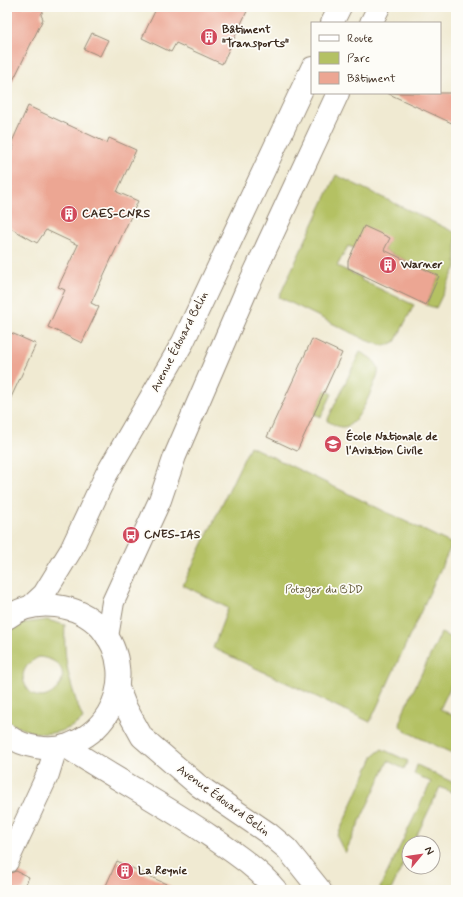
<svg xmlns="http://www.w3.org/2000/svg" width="463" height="897" font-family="Mynerve,sans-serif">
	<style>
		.green { fill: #b4c164; stroke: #787641; fill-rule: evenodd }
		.building { fill: #eca693 }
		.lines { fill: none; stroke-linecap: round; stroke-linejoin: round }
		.street-casing { stroke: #968a78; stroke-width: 24 }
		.street { stroke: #fff; stroke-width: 22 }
		.labels { text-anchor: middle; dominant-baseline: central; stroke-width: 3.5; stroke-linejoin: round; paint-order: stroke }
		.poi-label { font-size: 12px; font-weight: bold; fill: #3b2a1e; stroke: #fdfcf7; text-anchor: start }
		.street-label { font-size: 12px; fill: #3b2a1e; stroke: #fdfcf7 }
		.park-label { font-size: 12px; fill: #5f5733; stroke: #fdfcf7 }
	</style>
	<rect width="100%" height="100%" fill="#fdfcf7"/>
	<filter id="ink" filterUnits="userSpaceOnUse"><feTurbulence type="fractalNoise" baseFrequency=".025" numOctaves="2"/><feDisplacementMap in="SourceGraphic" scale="8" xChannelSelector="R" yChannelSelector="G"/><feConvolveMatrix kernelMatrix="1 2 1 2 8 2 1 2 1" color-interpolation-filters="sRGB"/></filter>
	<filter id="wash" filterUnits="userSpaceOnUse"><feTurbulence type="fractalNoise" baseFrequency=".012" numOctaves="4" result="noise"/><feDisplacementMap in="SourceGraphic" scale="16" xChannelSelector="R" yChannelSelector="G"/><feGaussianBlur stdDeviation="0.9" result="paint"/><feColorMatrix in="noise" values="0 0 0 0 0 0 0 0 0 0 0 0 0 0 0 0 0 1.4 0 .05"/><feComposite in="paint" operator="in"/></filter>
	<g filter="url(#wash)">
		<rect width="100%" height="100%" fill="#f0ead2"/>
		<g class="green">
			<path d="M336 175 456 233V267L436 308 426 305 439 276 384 250 390 238 354 248 348 246 337 266 362 278 361 280 414 305 395 342 384 346 368 341 279 297Z"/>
			<path d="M360 352C369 357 380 362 378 374 372 388 359 428 342 427 337 427 332 423 327 421Z"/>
			<path d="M325 390 332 394 321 417 314 414Z"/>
			<path d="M250 446 452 544 370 722 213 648 228 608 183 585Z"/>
			<path d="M47 620 65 625C63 660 70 686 83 719 60 738 31 738 7 720V632L24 623ZM39 657C89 663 46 718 27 688 18 674 26 663 39 657Z"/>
			<path d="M441 633 456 640V675L440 709 456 717V755L405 731 400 726 402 714Z"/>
			<path d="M382 749 408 761 404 769 388 761 345 853 337 837 374 755Z"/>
			<path d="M417 765 456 784 455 794 440 787 413 843H409V852L391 890H379L431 782 414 774Z"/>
		</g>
		<g id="blocks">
			<g class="building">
				<path d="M7 7H45L41 15 43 19 7 93Z"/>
				<path d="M157 7H249L222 64 176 43 171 52 142 38Z"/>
				<path d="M92 33 108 40 100 56 84 49Z"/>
				<path d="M387 93H456V125Z"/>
				<path d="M28 106 107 143 109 138 136 150 117 192 138 201 91 303 99 307 82 343 48 327 65 290 58 287 78 245 46 230 37 243 7 226V161L14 146 11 144Z"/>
				<path d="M364 226 390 238 384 250 439 276 426 305 348 268V261Z"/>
				<path d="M7 331 36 344 7 406Z"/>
				<path d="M312 339 342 353 297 451 267 437Z"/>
				<path d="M117 861 179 890H104Z"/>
				<path d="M16 871 29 877 23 890H7V874Z"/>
			</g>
		</g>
	</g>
	<g filter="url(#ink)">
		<use href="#blocks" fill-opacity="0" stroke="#968a78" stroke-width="1"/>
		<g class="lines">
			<defs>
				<g id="street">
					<path d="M332 23 340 7"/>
					<path d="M371 23 379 7"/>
					<path d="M30 607 44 594 71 550 106 475 183 342 312 68"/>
					<path d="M7 618C21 607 39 604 56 606 133 615 141 719 68 745 49 752 23 747 7 735"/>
					<path d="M107 637 113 602 160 500 175 456 246 291 338 93"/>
					<path d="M118 688 126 708 142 737 199 786 268 833 287 849 320 890"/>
					<path d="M65 746C114 778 165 805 213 838 236 854 258 869 276 890"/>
					<path d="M7 862 48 774 56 748"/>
				</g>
			</defs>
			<use href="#street" class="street-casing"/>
			<use href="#street" class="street"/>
		</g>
	</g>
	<defs>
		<symbol id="building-disc" viewBox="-11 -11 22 22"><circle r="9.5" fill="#d1495b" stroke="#fdfcf7"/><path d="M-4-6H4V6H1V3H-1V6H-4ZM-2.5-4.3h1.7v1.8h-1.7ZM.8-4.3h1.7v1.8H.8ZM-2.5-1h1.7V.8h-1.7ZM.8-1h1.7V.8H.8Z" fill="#fff"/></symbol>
		<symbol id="university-disc" viewBox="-11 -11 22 22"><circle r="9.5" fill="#d1495b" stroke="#fdfcf7"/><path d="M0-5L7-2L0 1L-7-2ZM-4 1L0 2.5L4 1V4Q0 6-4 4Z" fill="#fff"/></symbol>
		<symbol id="bus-disc" viewBox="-11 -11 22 22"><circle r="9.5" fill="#d1495b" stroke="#fdfcf7"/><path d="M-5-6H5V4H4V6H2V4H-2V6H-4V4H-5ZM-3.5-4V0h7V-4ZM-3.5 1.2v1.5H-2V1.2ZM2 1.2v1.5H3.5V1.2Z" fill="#fff"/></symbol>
	</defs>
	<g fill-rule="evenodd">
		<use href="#building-disc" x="199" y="27" width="20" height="20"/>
		<use href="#building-disc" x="59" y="204" width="20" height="20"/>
		<use href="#building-disc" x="378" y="255" width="20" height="20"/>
		<use href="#university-disc" x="323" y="434" width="20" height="20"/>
		<use href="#bus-disc" x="121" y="525" width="20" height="20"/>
		<use href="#building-disc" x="115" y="861" width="20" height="20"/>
	</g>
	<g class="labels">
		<g class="poi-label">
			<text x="222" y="30">Bâtiment<tspan x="222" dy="14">"Transports"</tspan></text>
			<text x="82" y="214">CAES-CNRS</text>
			<text x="401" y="265">Warner</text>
			<text x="346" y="437">École Nationale de<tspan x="346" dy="14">l'Aviation Civile</tspan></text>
			<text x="144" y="535">CNES-IAS</text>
			<text x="138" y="871">La Reynie</text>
		</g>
		<g class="street-label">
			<text transform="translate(180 342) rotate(-63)">Avenue Édouard Belin</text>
			<text transform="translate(223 801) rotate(36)">Avenue Édouard Belin</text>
		</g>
		<g class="park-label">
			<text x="324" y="590">Potager du BDD</text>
		</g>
	</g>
	<rect width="463" height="897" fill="none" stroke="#fdfcf7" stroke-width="24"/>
	<rect x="311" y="22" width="130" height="72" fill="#fdfcf7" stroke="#afa8a0"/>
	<rect x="319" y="35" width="20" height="6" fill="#ffffff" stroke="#afa8a0"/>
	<text x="347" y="42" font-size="12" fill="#3b2a1e">Route</text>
	<rect x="319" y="52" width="20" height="12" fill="#b4c164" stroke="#afa8a0"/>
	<text x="347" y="62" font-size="12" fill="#3b2a1e">Parc</text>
	<rect x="319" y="72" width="20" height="12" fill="#eca693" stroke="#afa8a0"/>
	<text x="347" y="82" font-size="12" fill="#3b2a1e">Bâtiment</text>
	<g transform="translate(421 855) rotate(61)"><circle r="19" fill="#fdfcf7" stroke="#afa8a0"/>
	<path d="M0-3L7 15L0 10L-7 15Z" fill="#d1495b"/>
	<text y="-6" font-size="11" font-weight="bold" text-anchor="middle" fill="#3b2a1e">N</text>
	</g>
</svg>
